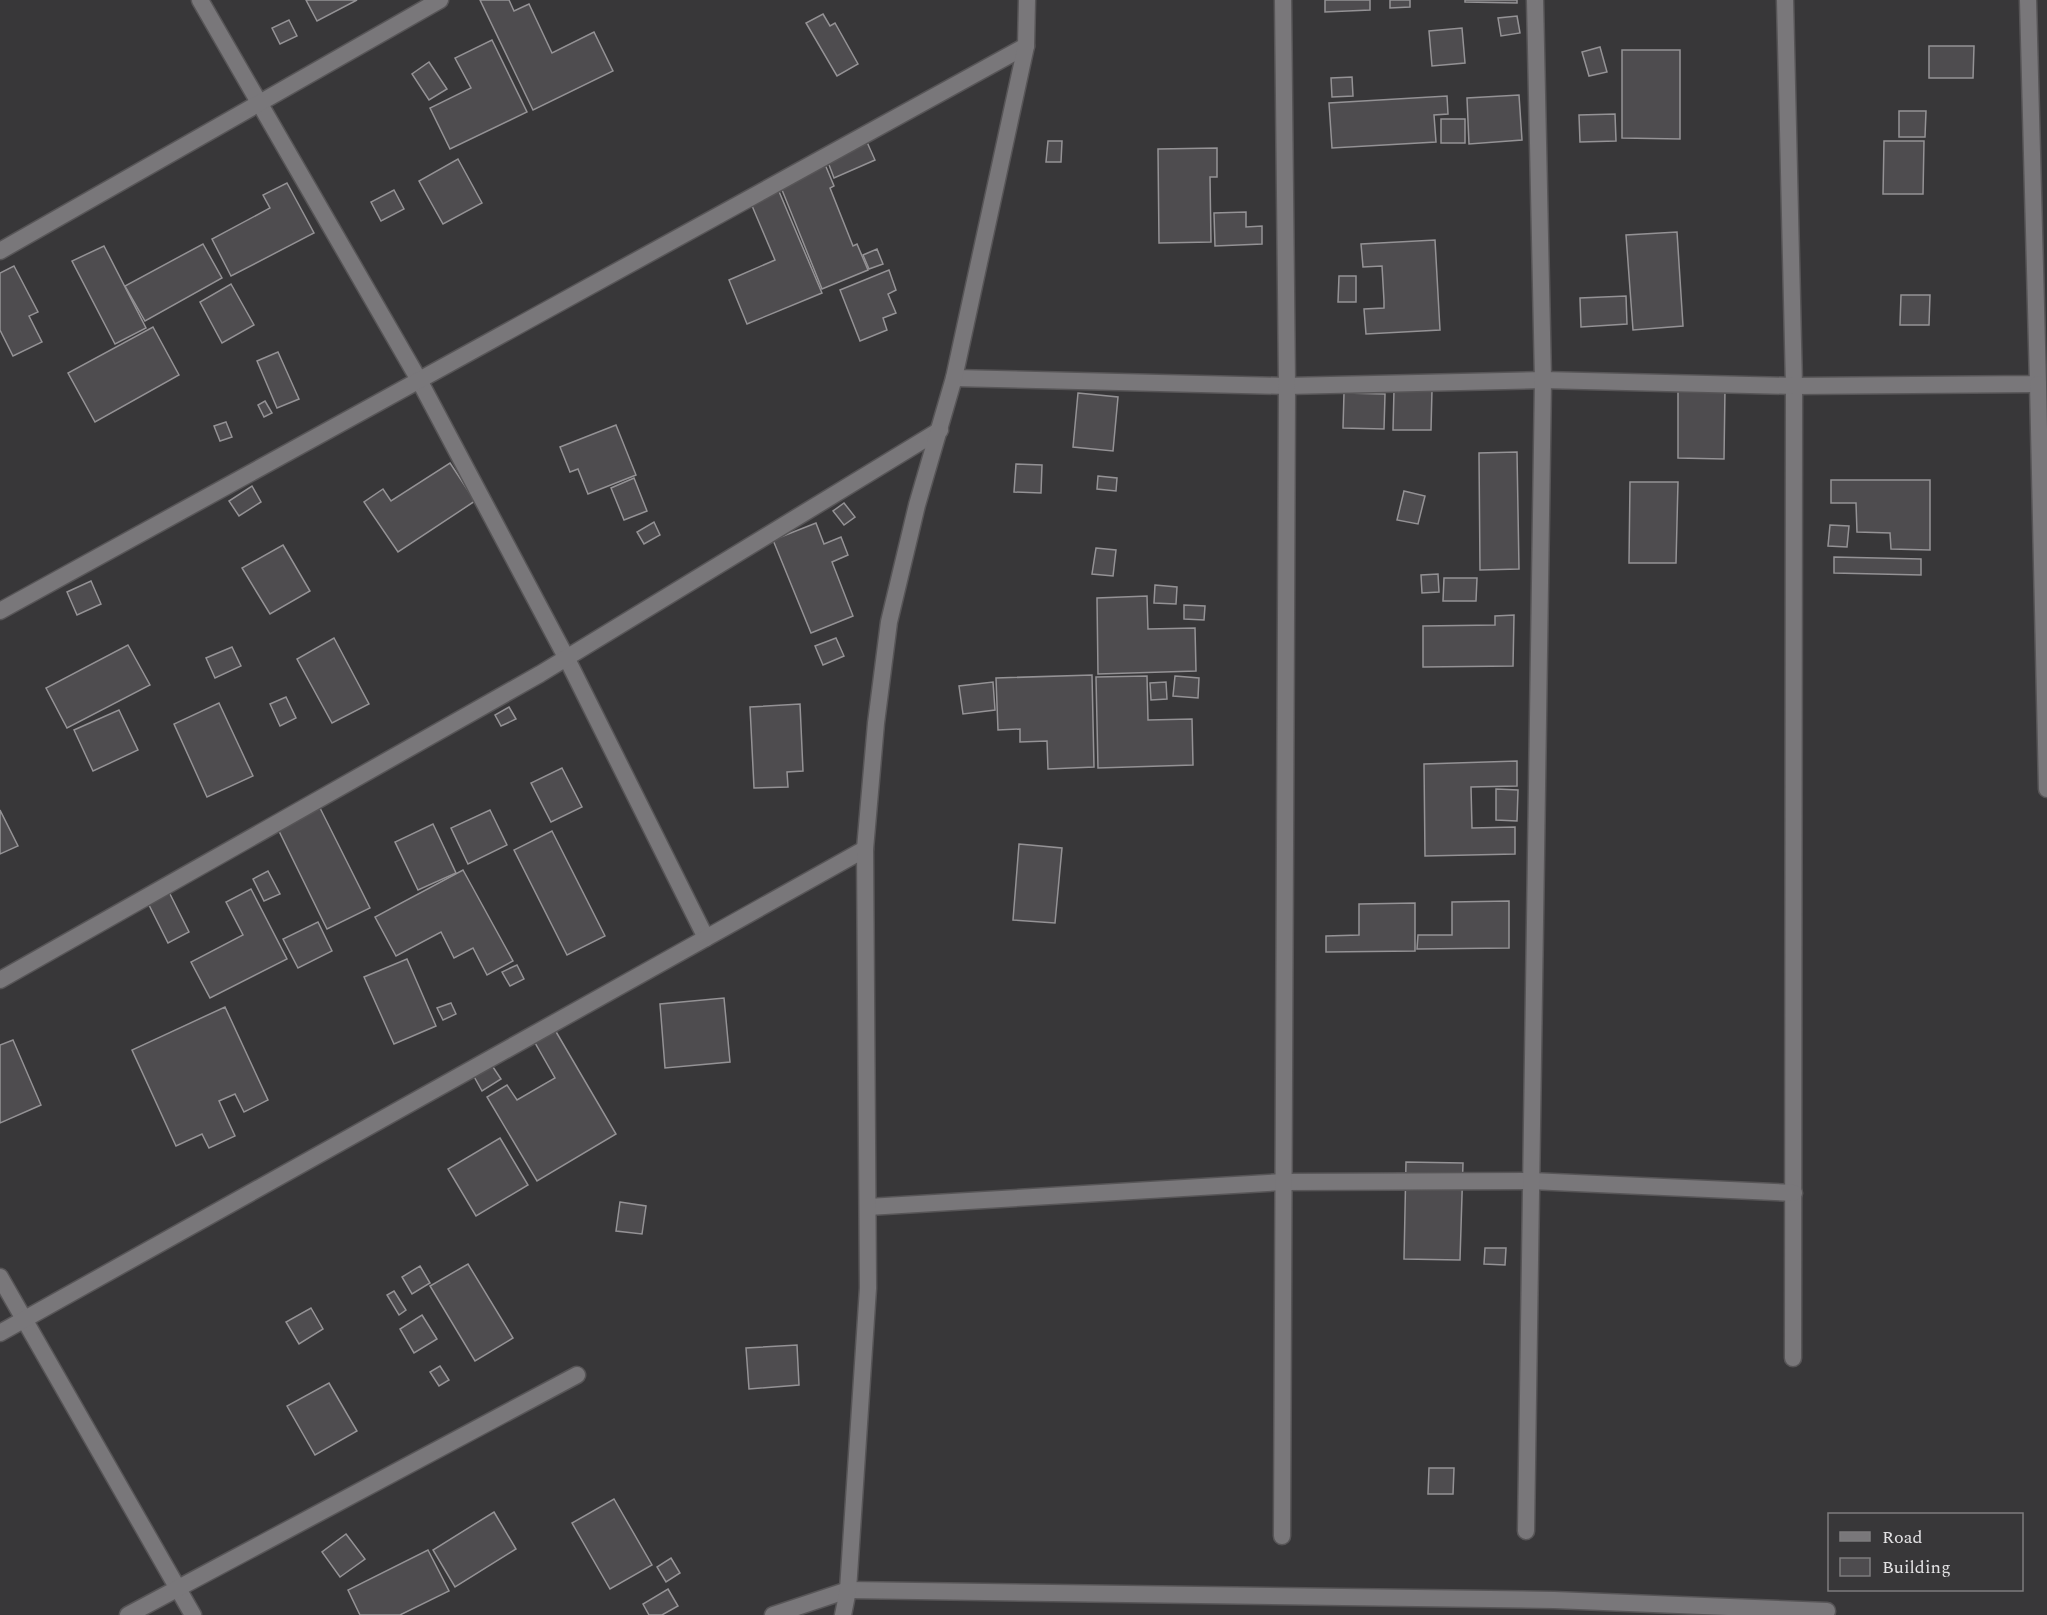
<svg xmlns="http://www.w3.org/2000/svg" width="2047" height="1615" font-family="Spectral,serif">
	<style>
		.building { fill: #4e4c4f; stroke: #949295; stroke-width: 1.5 }
		.lines { fill: none; stroke-linecap: round; stroke-linejoin: round }
		.service-casing { stroke: #575557; stroke-width: 19 }
		.minor-casing { stroke: #575557; stroke-width: 19 }
		.service { stroke: #79777a; stroke-width: 16 }
		.minor { stroke: #79777a; stroke-width: 16 }
	</style>
	<rect width="100%" height="100%" fill="#383739"/>
	<g class="building">
		<path d="M306 0H357L317 21Z"/>
		<path d="M480 0H509L514 11 529 4 552 53 594 32 613 71 533 110Z"/>
		<path d="M1325 0H1370V10L1325 12Z"/>
		<path d="M1390 0H1410V7L1390 8Z"/>
		<path d="M1465 0H1517V3L1465 2Z"/>
		<path d="M823 14 830 26 835 23 858 64 837 76 806 23Z"/>
		<path d="M1517 16 1520 33 1501 36 1498 18Z"/>
		<path d="M289 20 297 36 280 44 272 28Z"/>
		<path d="M1462 28 1465 63 1432 66 1429 31Z"/>
		<path d="M492 40 527 112 450 149 430 108 471 88 455 58Z"/>
		<path d="M1929 46H1974L1973 78H1929Z"/>
		<path d="M1600 47 1607 72 1589 76 1582 52Z"/>
		<path d="M1622 50H1680V139L1622 138Z"/>
		<path d="M429 62 447 89 429 100 412 74Z"/>
		<path d="M1352 77 1353 96 1332 97 1331 78Z"/>
		<path d="M1519 95 1522 140 1469 144 1467 98Z"/>
		<path d="M1447 96 1448 114 1434 115 1436 142 1332 148 1329 103Z"/>
		<path d="M1899 111H1926L1925 137H1899Z"/>
		<path d="M1615 114 1616 141 1580 142 1579 115Z"/>
		<rect x="1441" y="119" width="24" height="24"/>
		<path d="M866 140 875 160 834 178 826 157Z"/>
		<path d="M1048 141H1062L1061 162H1046Z"/>
		<path d="M1884 141H1924L1923 194H1883Z"/>
		<path d="M1217 148V177H1210L1211 242 1159 243 1158 149Z"/>
		<path d="M458 159 482 203 443 224 419 181Z"/>
		<path d="M824 162 834 186 830 188 853 246 857 244 868 270 822 289 778 180Z"/>
		<path d="M775 182 822 293 747 324 729 280 775 260 747 194Z"/>
		<path d="M287 183 314 233 231 276 212 239 270 208 263 195Z"/>
		<path d="M394 190 404 209 381 221 371 202Z"/>
		<path d="M1246 212V227L1262 226V244L1215 246 1214 213Z"/>
		<path d="M1677 232 1683 326 1633 330 1626 235Z"/>
		<path d="M1435 240 1440 330 1366 334 1364 309 1384 308V301L1382 266 1363 267 1361 244Z"/>
		<path d="M203 244 222 278 145 321 125 286Z"/>
		<path d="M104 246 146 328 115 344 72 261Z"/>
		<path d="M877 249 883 264 869 269 863 255Z"/>
		<path d="M14 266 38 312 29 316 42 342 13 356 0 330V273Z"/>
		<path d="M889 270 896 290 888 294 896 313 883 318 887 330 860 341 840 290Z"/>
		<path d="M1339 276H1356V302H1338Z"/>
		<path d="M231 284 254 325 222 343 200 302Z"/>
		<path d="M1901 295H1930L1929 325H1900Z"/>
		<path d="M1626 296 1627 324 1581 327 1580 298Z"/>
		<path d="M153 327 179 375 95 422 68 373Z"/>
		<path d="M278 352 299 399 277 408 257 361Z"/>
		<path d="M1678 389H1725L1724 459 1678 458Z"/>
		<path d="M1394 390H1432L1431 430H1393Z"/>
		<path d="M1078 393 1118 397 1113 451 1073 447Z"/>
		<path d="M1344 393 1385 394 1384 429 1343 428Z"/>
		<path d="M265 401 272 413 264 417 258 405Z"/>
		<path d="M226 422 232 437 220 441 214 426Z"/>
		<path d="M616 425 636 475 588 494 578 469 570 472 560 447Z"/>
		<path d="M1517 452 1519 569 1480 570 1479 453Z"/>
		<path d="M450 463 475 501 398 552 364 502 383 489 391 501Z"/>
		<path d="M1016 464 1042 465 1041 493 1014 492Z"/>
		<path d="M1098 476 1117 478 1116 491 1097 489Z"/>
		<path d="M634 478 647 511 624 520 611 488Z"/>
		<path d="M1831 480H1930V550L1891 549 1890 533 1857 532 1856 503H1831Z"/>
		<path d="M1630 482H1678L1676 563H1629Z"/>
		<path d="M252 486 261 502 239 516 229 501Z"/>
		<path d="M1404 491 1425 496 1418 524 1397 520Z"/>
		<path d="M844 503 855 517 844 525 833 511Z"/>
		<path d="M654 522 660 535 644 544 637 532Z"/>
		<path d="M816 523 824 544 841 537 848 555 832 562 853 616 811 633 773 540Z"/>
		<path d="M1830 525 1849 526 1847 547 1828 546Z"/>
		<path d="M283 545 310 591 270 614 242 568Z"/>
		<path d="M1096 548 1116 550 1113 576 1092 574Z"/>
		<path d="M1834 557 1921 559V575L1834 573Z"/>
		<path d="M1438 574 1439 592 1422 593 1421 575Z"/>
		<path d="M1444 578H1477L1476 601H1443Z"/>
		<path d="M91 581 101 604 77 615 67 592Z"/>
		<path d="M1155 585 1177 587 1176 604 1154 603Z"/>
		<path d="M1147 596 1148 629 1195 628 1196 671 1098 674 1097 598Z"/>
		<path d="M1184 605 1205 606 1204 620 1184 619Z"/>
		<path d="M1514 615 1513 666 1423 667V626L1495 625V616Z"/>
		<path d="M334 638 369 704 332 723 297 659Z"/>
		<path d="M836 638 844 656 823 665 815 646Z"/>
		<path d="M128 645 150 685 67 728 46 688Z"/>
		<path d="M232 647 241 666 215 678 206 658Z"/>
		<path d="M1092 675 1094 767 1048 769 1047 741 1020 742V729L998 730 996 678Z"/>
		<path d="M1147 676 1148 720 1192 719 1193 765 1098 768 1096 677Z"/>
		<path d="M1175 676 1199 678 1198 698 1173 696Z"/>
		<path d="M993 682 995 710 963 714 959 686Z"/>
		<path d="M1166 682 1167 699 1151 700 1150 683Z"/>
		<path d="M286 697 296 718 280 726 270 704Z"/>
		<path d="M219 703 253 776 207 797 174 724Z"/>
		<path d="M800 704 803 771 787 772 788 787 754 788 750 707Z"/>
		<path d="M509 707 516 719 501 726 495 715Z"/>
		<path d="M119 710 138 750 93 771 74 730Z"/>
		<path d="M1517 761V786L1471 787 1472 828 1515 827V854L1425 856 1424 764Z"/>
		<path d="M562 768 582 807 551 822 531 783Z"/>
		<path d="M1496 789 1518 790 1517 821 1496 820Z"/>
		<path d="M320 808 370 908 327 929 278 829Z"/>
		<path d="M0 810 18 846 0 854Z"/>
		<path d="M490 810 507 845 468 864 451 828Z"/>
		<path d="M433 824 456 873 418 890 395 842Z"/>
		<path d="M552 831 605 936 567 955 514 850Z"/>
		<path d="M1019 844 1062 848 1055 923 1013 920Z"/>
		<path d="M463 870 513 961 487 975 473 948 454 958 441 932 396 956 375 917Z"/>
		<path d="M268 871 280 894 264 901 253 879Z"/>
		<path d="M251 889 287 959 210 998 191 962 243 935 226 902Z"/>
		<path d="M168 890 189 932 168 943 147 901Z"/>
		<path d="M1509 901V948L1417 949 1418 935H1452V902Z"/>
		<path d="M1415 903V951L1326 952V936L1359 935V904Z"/>
		<path d="M318 922 332 951 298 968 283 939Z"/>
		<path d="M407 959 436 1026 394 1044 364 977Z"/>
		<path d="M517 965 524 979 510 986 502 972Z"/>
		<path d="M724 998 730 1062 665 1068 660 1004Z"/>
		<path d="M451 1003 456 1014 443 1020 437 1008Z"/>
		<path d="M225 1007 268 1100 244 1112 235 1094 219 1101 235 1136 209 1148 202 1134 176 1146 132 1050Z"/>
		<path d="M555 1030 616 1134 537 1181 487 1097 507 1085 517 1100 555 1078 534 1041Z"/>
		<path d="M13 1040 41 1105 0 1123V1045Z"/>
		<path d="M489 1061 501 1079 482 1091 471 1071Z"/>
		<path d="M500 1138 528 1185 476 1216 448 1169Z"/>
		<path d="M1406 1162 1463 1163 1460 1260 1404 1259Z"/>
		<path d="M620 1202 646 1206 642 1234 616 1231Z"/>
		<path d="M1485 1248H1506L1505 1265 1484 1264Z"/>
		<path d="M468 1264 513 1338 475 1361 430 1286Z"/>
		<path d="M420 1266 430 1283 412 1294 402 1277Z"/>
		<path d="M394 1291 406 1310 399 1315 387 1295Z"/>
		<path d="M311 1308 323 1329 299 1344 286 1322Z"/>
		<path d="M422 1315 437 1339 414 1353 400 1329Z"/>
		<path d="M797 1345 799 1385 749 1389 746 1348Z"/>
		<path d="M440 1366 449 1380 439 1386 430 1372Z"/>
		<path d="M329 1383 357 1431 315 1455 287 1406Z"/>
		<path d="M1429 1468H1454L1453 1494H1428Z"/>
		<path d="M614 1499 652 1565 610 1589 572 1523Z"/>
		<path d="M494 1512 516 1549 455 1587 433 1550Z"/>
		<path d="M346 1534 365 1559 340 1577 322 1552Z"/>
		<path d="M428 1550 449 1591 400 1615H360L348 1590Z"/>
		<path d="M671 1558 680 1573 666 1582 657 1567Z"/>
		<path d="M668 1589 678 1606 662 1615H649L643 1604Z"/>
	</g>
	<g class="lines">
		<defs>
			<path id="service" d="M848 1590 1554 1600 1827 1611"/>
			<g id="minor">
				<path d="M200 0 419 380 566 657 706 938"/>
				<path d="M1785 0 1794 386 1793 1358"/>
				<path d="M0 251 440 0"/>
				<path d="M954 378 1287 386 1543 380 1794 386 2038 384 2028 0"/>
				<path d="M2038 384 2047 789"/>
				<path d="M0 611 1026 46"/>
				<path d="M0 980 540 674 940 430"/>
				<path d="M868 1207 1283 1182 1531 1181 1794 1193"/>
				<path d="M0 1277 193 1615"/>
				<path d="M0 1333 865 849"/>
				<path d="M1526 1531 1543 380 1535 0"/>
				<path d="M1282 1536 1287 386 1283 0"/>
				<path d="M128 1615 577 1375"/>
				<path d="M773 1615 848 1590"/>
				<path d="M843 1615 848 1590 868 1288 865 849 876 723 889 622 917 505 954 378 1026 46 1027 0"/>
			</g>
		</defs>
		<use href="#service" class="service-casing"/>
		<use href="#minor" class="minor-casing"/>
		<use href="#service" class="service"/>
		<use href="#minor" class="minor"/>
	</g>
	<rect x="1828" y="1513" width="195" height="78" fill="#383739" stroke="#7d7c7e" stroke-width="1.5"/>
	<rect x="1840" y="1532" width="30" height="9" fill="#79777a" stroke="#7d7c7e" stroke-width="1.5"/>
	<text x="1882" y="1543" font-size="18" fill="#e4e3e5">Road</text>
	<rect x="1840" y="1558" width="30" height="18" fill="#4e4c4f" stroke="#7d7c7e" stroke-width="1.5"/>
	<text x="1882" y="1573" font-size="18" fill="#e4e3e5">Building</text>
</svg>
